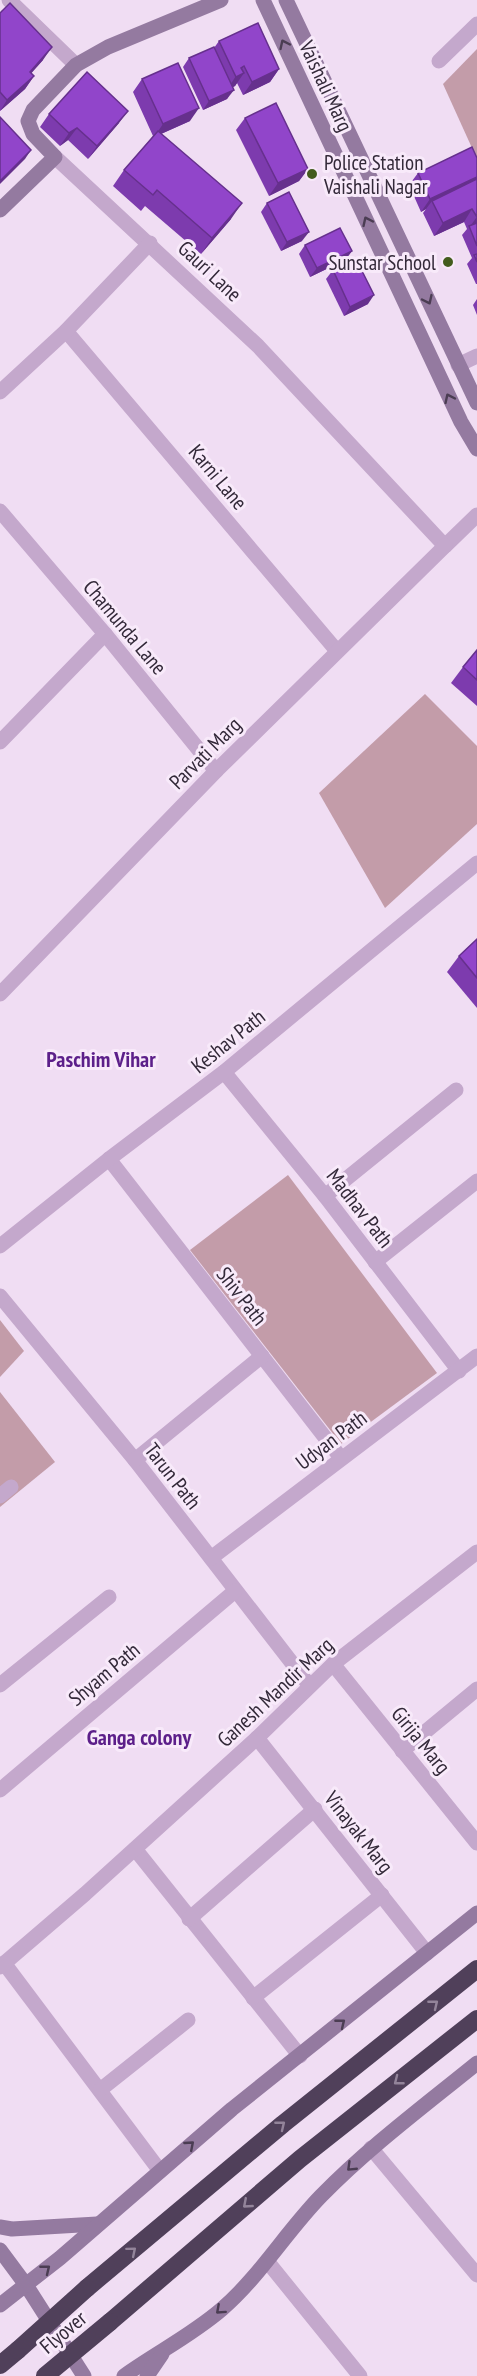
<svg xmlns="http://www.w3.org/2000/svg" width="477" height="2376" font-family="'PT Sans Narrow',sans-serif">
	<style>
		.green { fill: #c39ca9 }
		.lines { fill: none; stroke-linecap: round; stroke-linejoin: round }
		.street { stroke: #c4a8cc; stroke-width: 15 }
		.secondary { stroke: #947aa0; stroke-width: 15 }
		.highway { stroke: #50405a; stroke-width: 18 }
		.highway-bridge { stroke: #50405a; stroke-width: 18 }
		.wall { fill: #7d3bae }
		.shaded-wall { fill: #66308d }
		.building { fill: #9145ca; stroke: #66308d; stroke-width: 1.5 }
		.oneway { stroke: #4b3d53 }
		.oneway2 { stroke: #93849a }
		.poi-dot { fill: #435c1d; stroke: #f8eafa; stroke-width: 2 }
		.labels { text-anchor: middle; dominant-baseline: central; stroke-width: 6; stroke-linejoin: round; paint-order: stroke }
		.street-label { font-size: 21px; fill: #332939; stroke: #f8eafa }
		.poi-label { font-size: 21px; fill: #332939; stroke: #f8eafa; text-anchor: start }
		.neighbourhood-label { font-size: 22px; font-weight: bold; fill: #5c1f8a; stroke: #f8eafa }
	</style>
	<rect width="100%" height="100%" fill="#f0ddf3"/>
	<g class="green">
		<path d="M477 49V159L443 84Z"/>
		<path d="M425 694 477 746V824L385 908 319 793Z"/>
		<path d="M288 1175 437 1373 341 1444 190 1250Z"/>
		<path d="M0 1320 24 1351 0 1377Z"/>
		<path d="M0 1392 55 1462 0 1507Z"/>
	</g>
	<g class="lines">
		<g class="street">
			<path d="M9 0 76 65"/>
			<path d="M439 61 477 24"/>
			<path d="M55 157 258 346 445 546 477 515"/>
			<path d="M66 331 337 651"/>
			<path d="M458 365 477 356"/>
			<path d="M0 392 66 331 150 243"/>
			<path d="M0 511 105 634 216 771"/>
			<path d="M0 742 105 634"/>
			<path d="M0 994 216 771 445 546"/>
			<path d="M224 1072 325 1196 459 1371"/>
			<path d="M109 1159 341 1458"/>
			<path d="M325 1196 456 1090"/>
			<path d="M0 1246 109 1159 224 1072 477 863"/>
			<path d="M375 1262 477 1181"/>
			<path d="M0 1296 135 1460 309 1685"/>
			<path d="M135 1460 262 1356"/>
			<path d="M0 1496 11 1487"/>
			<path d="M211 1558 477 1356"/>
			<path d="M333 1664 477 1843"/>
			<path d="M0 1685 109 1597"/>
			<path d="M257 1738 427 1953"/>
			<path d="M402 1751 477 1689"/>
			<path d="M0 1790 235 1591"/>
			<path d="M135 1849 300 2056"/>
			<path d="M189 1919 315 1809"/>
			<path d="M4 1963 160 2171"/>
			<path d="M0 1967 85 1894 257 1738 333 1664 477 1552"/>
			<path d="M253 1998 382 1895"/>
			<path d="M100 2090 188 2020"/>
			<path d="M371 2148 477 2275"/>
			<path d="M267 2261 360 2376"/>
		</g>
		<g class="secondary">
			<path d="M263 0 461 422 477 449"/>
			<path d="M286 0 477 403"/>
			<path d="M0 210 55 157 33 134 28 121 33 110 76 65 108 47 221 0"/>
			<path d="M0 2227 12 2229 97 2224"/>
			<path d="M0 2250 26 2285 84 2376"/>
			<path d="M0 2305 60 2258 232 2109 477 1913"/>
			<path d="M124 2376C156 2353 192 2335 222 2309 260 2276 286 2232 321 2196 369 2147 424 2106 477 2063"/>
			<path d="M147 2376 162 2354"/>
		</g>
		<g class="highway">
			<path d="M87 2288 283 2124 477 1969"/>
			<path d="M110 2322 300 2159 477 2019"/>
			<path d="M0 2365 18 2350"/>
		</g>
		<g class="highway-bridge">
			<path d="M18 2350 87 2288"/>
			<path d="M45 2376 110 2322"/>
		</g>
	</g>
	<g class="wall">
		<path d="M0 13 43 60 31 73 34 76 25 89 0 111Z"/>
		<path d="M219 41 279 69 270 82 243 95 237 83 235 86 233 87 227 99 203 110 183 67 189 58 214 48Z"/>
		<path d="M142 79 190 121 161 134 231 219 201 254 145 206 141 211 113 186 124 170 153 136 133 92Z"/>
		<path d="M49 114 119 123 88 159 68 140 60 146 40 127Z"/>
		<path d="M245 118 308 169 299 181 269 196 236 130Z"/>
		<path d="M477 158V284H476L467 264 472 258 462 235 467 229 464 222 434 236 423 213 426 209 421 212 409 185 418 173Z"/>
		<path d="M267 203 302 241 281 251 261 212Z"/>
		<path d="M305 245 352 251 345 260 310 277 299 254Z"/>
		<path d="M333 270 368 304 344 316 326 279Z"/>
		<path d="M477 299V315L473 305Z"/>
		<path d="M477 650V706L451 683 463 667Z"/>
		<path d="M477 939V1008L447 972 459 956Z"/>
	</g>
	<g class="shaded-wall">
		<path d="M52 47 43 60 21 85 30 72Z"/>
		<path d="M244 66 237 76 244 73 235 86 227 90 241 68Z"/>
		<path d="M279 69 270 82 243 95 252 82Z"/>
		<path d="M34 76 25 89 0 111 7 100Z"/>
		<path d="M234 90 227 99 203 110 209 101Z"/>
		<path d="M199 108 190 121 154 137 163 124Z"/>
		<path d="M128 111 119 123 88 159 97 146Z"/>
		<path d="M77 128 68 140 60 146 69 133Z"/>
		<path d="M31 150 25 159 0 184V181Z"/>
		<path d="M308 169 299 181 269 196 278 183Z"/>
		<path d="M477 177V184L432 201 426 209 421 212 430 199Z"/>
		<path d="M242 203 231 219 201 254 212 238Z"/>
		<path d="M472 209 464 222 434 236 443 223Z"/>
		<path d="M477 217V226L469 228 476 218Z"/>
		<path d="M309 232 302 241 281 251 287 242Z"/>
		<path d="M352 251 345 260 310 277 317 268Z"/>
		<path d="M374 295 368 304 344 316 350 307Z"/>
	</g>
	<g class="building">
		<path d="M10 3 52 47 30 72 34 76 7 100 0 92V13Z"/>
		<path d="M258 23 279 69 252 82 244 66 241 68 244 73 236 77 219 41Z"/>
		<path d="M214 47 234 90 209 101 189 58Z"/>
		<path d="M178 63 199 108 163 124 142 79Z"/>
		<path d="M87 72 128 111 97 146 77 128 69 133 49 114Z"/>
		<path d="M276 103 308 169 278 183 245 118Z"/>
		<path d="M0 117 31 150 0 181Z"/>
		<path d="M158 131 242 203 212 238 157 190 153 195 124 170Z"/>
		<path d="M472 147 477 158V177L430 199 418 173Z"/>
		<path d="M477 179V217L472 209 443 223 432 201Z"/>
		<path d="M289 192 309 232 287 242 267 203Z"/>
		<path d="M477 223V246L469 226Z"/>
		<path d="M340 228 352 251 317 268 305 245Z"/>
		<path d="M477 254V262L474 255Z"/>
		<path d="M356 259 374 295 350 307 333 270Z"/>
		<path d="M477 650V680L463 667Z"/>
		<path d="M477 939V978L459 956Z"/>
	</g>
	<defs><path id="oneway-chevron" d="M-2-3.5L2.5 0L-2 3.5" fill="none" stroke-width="1.6" stroke-linecap="round" stroke-linejoin="round" transform="scale(1.5)"/></defs>
	<g class="oneway">
		<use href="#oneway-chevron" transform="translate(284 44) rotate(-115)"/>
		<use href="#oneway-chevron" transform="translate(367 221) rotate(-115)"/>
		<use href="#oneway-chevron" transform="translate(428 300) rotate(65)"/>
		<use href="#oneway-chevron" transform="translate(449 398) rotate(-115)"/>
		<use href="#oneway-chevron" transform="translate(341 2023) rotate(-39)"/>
		<use href="#oneway-chevron" transform="translate(190 2145) rotate(-41)"/>
		<use href="#oneway-chevron" transform="translate(351 2167) rotate(136)"/>
		<use href="#oneway-chevron" transform="translate(46 2269) rotate(-39)"/>
		<use href="#oneway-chevron" transform="translate(220 2310) rotate(138)"/>
	</g>
	<g class="oneway2">
		<use href="#oneway-chevron" transform="translate(434 2004) rotate(-39)"/>
		<use href="#oneway-chevron" transform="translate(398 2081) rotate(142)"/>
		<use href="#oneway-chevron" transform="translate(281 2125) rotate(-39)"/>
		<use href="#oneway-chevron" transform="translate(247 2204) rotate(139)"/>
		<use href="#oneway-chevron" transform="translate(132 2251) rotate(-40)"/>
	</g>
	<g class="poi-dot">
		<circle cx="312" cy="174" r="6"/>
		<circle cx="448" cy="262" r="6"/>
	</g>
	<g class="labels">
		<g class="street-label">
			<text transform="translate(326 86) rotate(65)">Vaishali Marg</text>
			<text transform="translate(210 271) rotate(43)">Gauri Lane</text>
			<text transform="translate(218 477) rotate(50)">Karni Lane</text>
			<text transform="translate(125 627) rotate(50)">Chamunda Lane</text>
			<text transform="translate(205 753) rotate(-45)">Parvati Marg</text>
			<text transform="translate(228 1041) rotate(-39)">Keshav Path</text>
			<text transform="translate(360 1208) rotate(52)">Madhav Path</text>
			<text transform="translate(242 1296) rotate(52)">Shiv Path</text>
			<text transform="translate(331 1440) rotate(-37)">Udyan Path</text>
			<text transform="translate(173 1476) rotate(52)">Tarun Path</text>
			<text transform="translate(104 1674) rotate(-40)">Shyam Path</text>
			<text transform="translate(275 1692) rotate(-43)">Ganesh Mandir Marg</text>
			<text transform="translate(421 1740) rotate(51)">Girija Marg</text>
			<text transform="translate(359 1832) rotate(52)">Vinayak Marg</text>
			<text transform="translate(63 2332) rotate(-40)">Flyover</text>
		</g>
		<g class="poi-label">
			<text x="324" y="162">Police Station<tspan x="324" dy="24">Vaishali Nagar</tspan></text>
			<text x="436" y="262" text-anchor="end">Sunstar School</text>
		</g>
		<g class="neighbourhood-label">
			<text x="101" y="1059">Paschim Vihar</text>
			<text x="139" y="1737">Ganga colony</text>
		</g>
	</g>
</svg>
